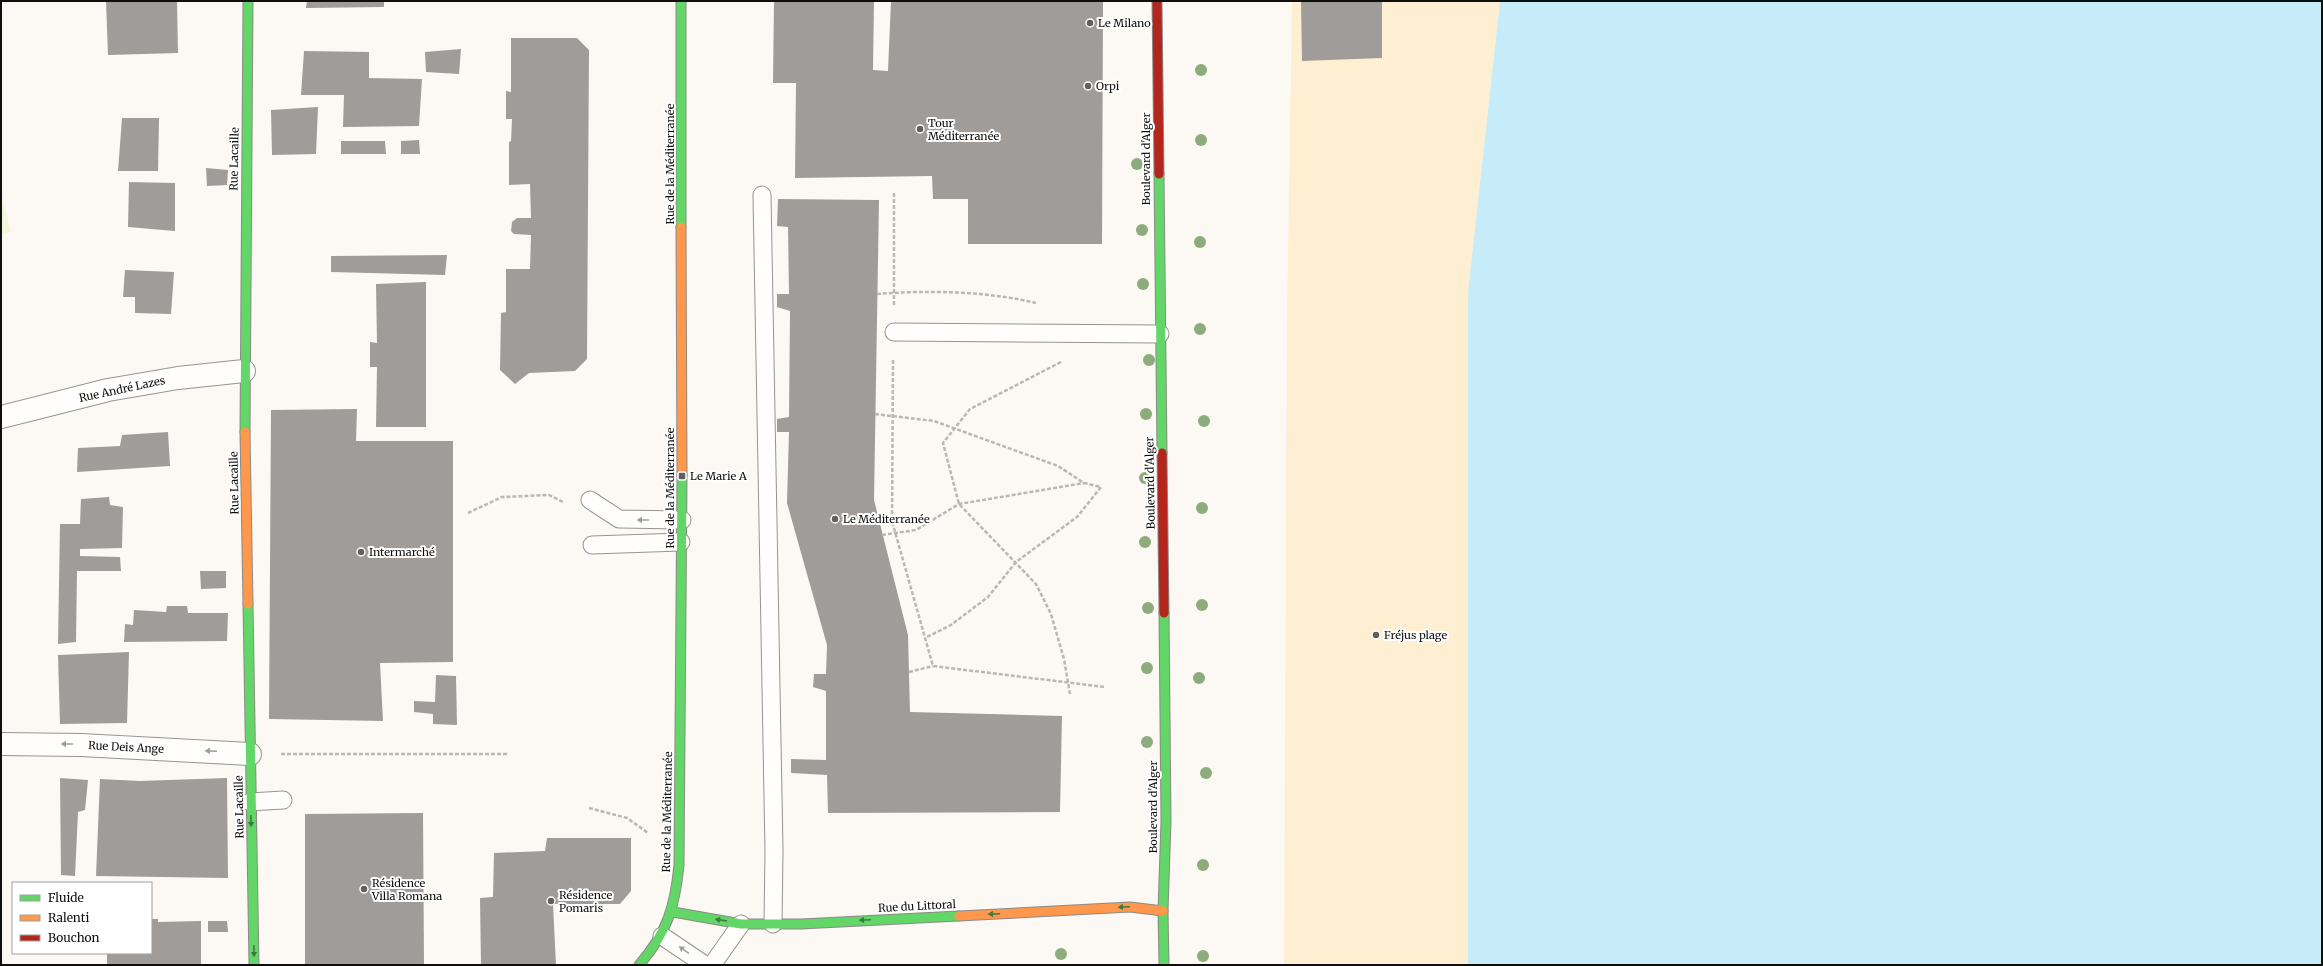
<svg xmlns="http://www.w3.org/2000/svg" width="2323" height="966" font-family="Merriweather,serif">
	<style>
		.sand { fill: #feefd3 }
		.pitch { fill: #f2f6dc }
		.water { fill: #c6ecf9 }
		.building { fill: #9f9c99 }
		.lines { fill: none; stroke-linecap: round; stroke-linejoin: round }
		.lane-casing { stroke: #959492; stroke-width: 19 }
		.street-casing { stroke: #959492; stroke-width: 24 }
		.fast-casing { stroke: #8c8a88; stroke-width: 11 }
		.slow-casing { stroke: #8c8a88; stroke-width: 11 }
		.jam-casing { stroke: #8c8a88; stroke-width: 11 }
		.path { stroke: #b8b8b7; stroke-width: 2.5; stroke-dasharray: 4 2; stroke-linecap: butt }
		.lane { stroke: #fffefd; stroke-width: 17 }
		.street { stroke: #fffefd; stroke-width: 22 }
		.fast { stroke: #63d668; stroke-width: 9 }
		.slow { stroke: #ff974d; stroke-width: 9 }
		.jam { stroke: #b3261e; stroke-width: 9 }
		.tree { fill: #8dac7b }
		.oneway { fill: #9f9e9d }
		.oneway2 { fill: #3d7c40 }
		.poi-dot { fill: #61605e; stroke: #fff; stroke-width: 1.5 }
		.labels { text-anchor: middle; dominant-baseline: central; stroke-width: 4; stroke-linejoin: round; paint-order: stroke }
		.poi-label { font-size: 11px; fill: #0e0e0e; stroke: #fff; text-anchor: start }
		.street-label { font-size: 11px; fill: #0e0e0e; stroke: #fff }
	</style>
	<rect width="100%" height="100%" fill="#fcf9f4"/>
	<path class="sand" d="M1292 1H1500L1468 292V965H1284L1287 320Z"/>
	<path class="pitch" d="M1 194 11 232 1 235Z"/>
	<path class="water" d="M1500 1H2322V965H1468V292Z"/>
	<g class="building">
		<path d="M106 1H177L178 53 108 55Z"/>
		<path d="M307 1H384V7L306 8Z"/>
		<path d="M774 1H874L873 70 888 71 891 1H1103L1102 244H968V199H933L932 176 795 178 796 83H773Z"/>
		<path d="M1301 1H1382V58L1302 61Z"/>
		<path d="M511 38H577L589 50 587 359 575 371 529 373 515 384 500 370 501 313 506 312V269H530L531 235 514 234 511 231 512 222 517 218H531L530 184 509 185V142L511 141 512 119H506V91L511 92Z"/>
		<path d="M461 49 459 74 426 72 425 52Z"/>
		<path d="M304 51 369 52V78L422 79 419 126 343 127 344 95H301Z"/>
		<path d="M318 107 316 154 272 155 271 110Z"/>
		<path d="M122 118H159L158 171H118Z"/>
		<path d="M419 140 420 154H401V141Z"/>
		<path d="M341 141H385L386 154H341Z"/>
		<path d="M206 168 228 170 227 185 207 186Z"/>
		<path d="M129 182 175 183V231L128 227Z"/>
		<path d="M778 199 879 200 874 500 908 635 910 712 1062 716 1060 812 828 813 827 775 791 773V759L826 760V691L813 687 814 674H826L827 645 787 503 789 432H777V419L789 417 790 311 777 307V294H789L788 227 777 226Z"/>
		<path d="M447 255 445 275 331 272V256Z"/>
		<path d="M125 270 174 272 171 314 135 313V297H123Z"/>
		<path d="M426 282V427H376L377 367H370V342L377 343 376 284Z"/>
		<path d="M357 409 356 441H453V662L380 663 383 721 269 719 271 410Z"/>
		<path d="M168 432 170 466 77 472 78 448 120 446 122 435Z"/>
		<path d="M109 497 110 505 123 507 122 548 80 549V556L120 557 121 571H77L76 642 58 644 60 524H80L81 499Z"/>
		<path d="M200 571H226V588L201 589Z"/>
		<path d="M167 606H187L188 613H228L227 641 124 642 125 624 133 625 134 610 166 612Z"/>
		<path d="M129 652 127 723 60 724 58 655Z"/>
		<path d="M436 675 456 676 457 725 433 724V714L414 712V701L435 702Z"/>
		<path d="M60 778 88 780 85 810 78 812 75 876 61 875Z"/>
		<path d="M227 778 228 878 96 876 100 779 140 781Z"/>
		<path d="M423 813 424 965H305V814Z"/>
		<path d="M547 838H631V891L620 904H553L556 965H481L480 898 493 897 494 853 545 851Z"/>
		<path d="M151 919H158V922L201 921V965H107V953H151Z"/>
		<path d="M208 921H227L228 932H208Z"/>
	</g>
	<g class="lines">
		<defs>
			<g id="lane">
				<path d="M762 195 774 851 773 924"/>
				<path d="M894 332 1160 334"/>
				<path d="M590 500 619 519 682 520"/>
				<path d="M592 545 681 542"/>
				<path d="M250 802 283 800"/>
				<path d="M662 936 705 965"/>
				<path d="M712 965 741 924"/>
			</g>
			<g id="street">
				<path d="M1 417 108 390 178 378 244 371"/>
				<path d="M1 744 81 745 250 754"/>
			</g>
			<g id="fast">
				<path d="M681 1V227"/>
				<path d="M1159 174 1162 453"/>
				<path d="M245 432 248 1"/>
				<path d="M248 604 254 965"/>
				<path d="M1164 613 1166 821 1163 911 1164 965"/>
				<path d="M673 912 741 924H801L959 916"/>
				<path d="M639 965C667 933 675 907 679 865L682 475"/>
			</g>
			<g id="slow">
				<path d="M681 227 682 475"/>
				<path d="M245 432 248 604"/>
				<path d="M959 916 1130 907 1163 911"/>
			</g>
			<g id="jam">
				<path d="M1157 1 1159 174"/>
				<path d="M1162 453 1164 613"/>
			</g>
		</defs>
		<use href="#lane" class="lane-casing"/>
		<use href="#street" class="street-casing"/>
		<use href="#fast" class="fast-casing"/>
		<use href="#slow" class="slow-casing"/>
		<use href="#jam" class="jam-casing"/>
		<g class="path">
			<path d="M877 294C928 290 986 291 1036 303"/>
			<path d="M894 305V191"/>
			<path d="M893 360 892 521 933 666 1105 687"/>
			<path d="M1061 362 970 409 943 443 959 504 1036 584 1051 614 1064 659 1070 694"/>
			<path d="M875 414 934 421 1058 466 1084 483 1101 487 1077 517 1016 562 988 597 951 625 925 638"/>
			<path d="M468 513 502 497 549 495 563 502"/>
			<path d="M882 535 916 530 959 504 1084 483"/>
			<path d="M909 672 933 666"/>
			<path d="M281 754H509"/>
			<path d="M589 808 627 818 648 833"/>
		</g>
		<use href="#lane" class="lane"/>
		<use href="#street" class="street"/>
		<use href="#fast" class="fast"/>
		<use href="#slow" class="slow"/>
		<use href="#jam" class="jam"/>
	</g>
	<g class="tree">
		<circle cx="1201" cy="70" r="6"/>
		<circle cx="1201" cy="140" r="6"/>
		<circle cx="1137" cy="164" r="6"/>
		<circle cx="1142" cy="230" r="6"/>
		<circle cx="1200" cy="242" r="6"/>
		<circle cx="1143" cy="284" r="6"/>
		<circle cx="1200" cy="329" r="6"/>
		<circle cx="1149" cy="360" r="6"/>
		<circle cx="1146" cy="414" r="6"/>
		<circle cx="1204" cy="421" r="6"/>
		<circle cx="1145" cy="478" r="6"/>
		<circle cx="1202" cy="508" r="6"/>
		<circle cx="1145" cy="542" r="6"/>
		<circle cx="1202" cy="605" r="6"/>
		<circle cx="1148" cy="608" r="6"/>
		<circle cx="1147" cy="668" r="6"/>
		<circle cx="1199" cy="678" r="6"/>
		<circle cx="1147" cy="742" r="6"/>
		<circle cx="1206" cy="773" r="6"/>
		<circle cx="1203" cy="865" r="6"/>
		<circle cx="1061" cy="954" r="6"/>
		<circle cx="1203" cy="956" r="6"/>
	</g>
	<defs><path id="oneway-solid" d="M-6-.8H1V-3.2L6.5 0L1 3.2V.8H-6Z"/></defs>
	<g class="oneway">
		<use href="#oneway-solid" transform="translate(643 520) rotate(180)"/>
		<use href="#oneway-solid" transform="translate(67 744) rotate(-180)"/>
		<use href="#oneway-solid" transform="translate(211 751) rotate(-177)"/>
		<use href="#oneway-solid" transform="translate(684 950) rotate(-145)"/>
	</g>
	<g class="oneway2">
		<use href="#oneway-solid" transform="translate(251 821) rotate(89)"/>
		<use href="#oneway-solid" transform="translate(1124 907) rotate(178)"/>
		<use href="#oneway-solid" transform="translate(994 914) rotate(177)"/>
		<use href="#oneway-solid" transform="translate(721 920) rotate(-171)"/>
		<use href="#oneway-solid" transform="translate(865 920) rotate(177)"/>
		<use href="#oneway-solid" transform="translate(254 951) rotate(89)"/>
	</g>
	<g class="poi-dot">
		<circle cx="1090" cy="23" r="4"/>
		<circle cx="1088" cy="86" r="4"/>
		<circle cx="920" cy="129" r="4"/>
		<rect x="678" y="472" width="8" height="8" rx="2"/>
		<circle cx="835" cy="519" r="4"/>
		<circle cx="361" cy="552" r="4"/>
		<circle cx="1376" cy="635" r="4"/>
		<circle cx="364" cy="889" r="4"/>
		<circle cx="551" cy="901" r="4"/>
	</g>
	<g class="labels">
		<g class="poi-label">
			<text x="1098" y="23">Le Milano</text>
			<text x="1096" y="86">Orpi</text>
			<text x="928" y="123">Tour<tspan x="928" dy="13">Méditerranée</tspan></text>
			<text x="690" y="476">Le Marie A</text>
			<text x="843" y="519">Le Méditerranée</text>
			<text x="369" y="552">Intermarché</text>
			<text x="1384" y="635">Fréjus plage</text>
			<text x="372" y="883">Résidence<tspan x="372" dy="13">Villa Romana</tspan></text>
			<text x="559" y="895">Résidence<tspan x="559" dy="13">Pomaris</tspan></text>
		</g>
		<g class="street-label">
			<text transform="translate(234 159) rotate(-89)">Rue Lacaille</text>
			<text transform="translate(1146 159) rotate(-90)">Boulevard d'Alger</text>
			<text transform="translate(670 164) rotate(-90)">Rue de la Méditerranée</text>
			<text transform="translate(122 389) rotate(-12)">Rue André Lazes</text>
			<text transform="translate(234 483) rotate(-91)">Rue Lacaille</text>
			<text transform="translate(1150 483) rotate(-91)">Boulevard d'Alger</text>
			<text transform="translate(670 488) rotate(-90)">Rue de la Méditerranée</text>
			<text transform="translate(126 747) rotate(3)">Rue Deis Ange</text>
			<text transform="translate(239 807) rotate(-91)">Rue Lacaille</text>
			<text transform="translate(1153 807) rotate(-90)">Boulevard d'Alger</text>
			<text transform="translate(667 812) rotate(-89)">Rue de la Méditerranée</text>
			<text transform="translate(917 906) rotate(-3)">Rue du Littoral</text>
		</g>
	</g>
	<rect width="2323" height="966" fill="none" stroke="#0e0e0e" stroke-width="4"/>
	<rect x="12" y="882" width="140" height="72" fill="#ffffff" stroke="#9f9f9f"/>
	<rect x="20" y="895" width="20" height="6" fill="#63d668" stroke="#9f9f9f"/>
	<text x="48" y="902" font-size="12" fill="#0e0e0e">Fluide</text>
	<rect x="20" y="915" width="20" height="6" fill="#ff974d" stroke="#9f9f9f"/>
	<text x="48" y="922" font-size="12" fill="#0e0e0e">Ralenti</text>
	<rect x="20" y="935" width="20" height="6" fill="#b3261e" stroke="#9f9f9f"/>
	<text x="48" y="942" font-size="12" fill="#0e0e0e">Bouchon</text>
</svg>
